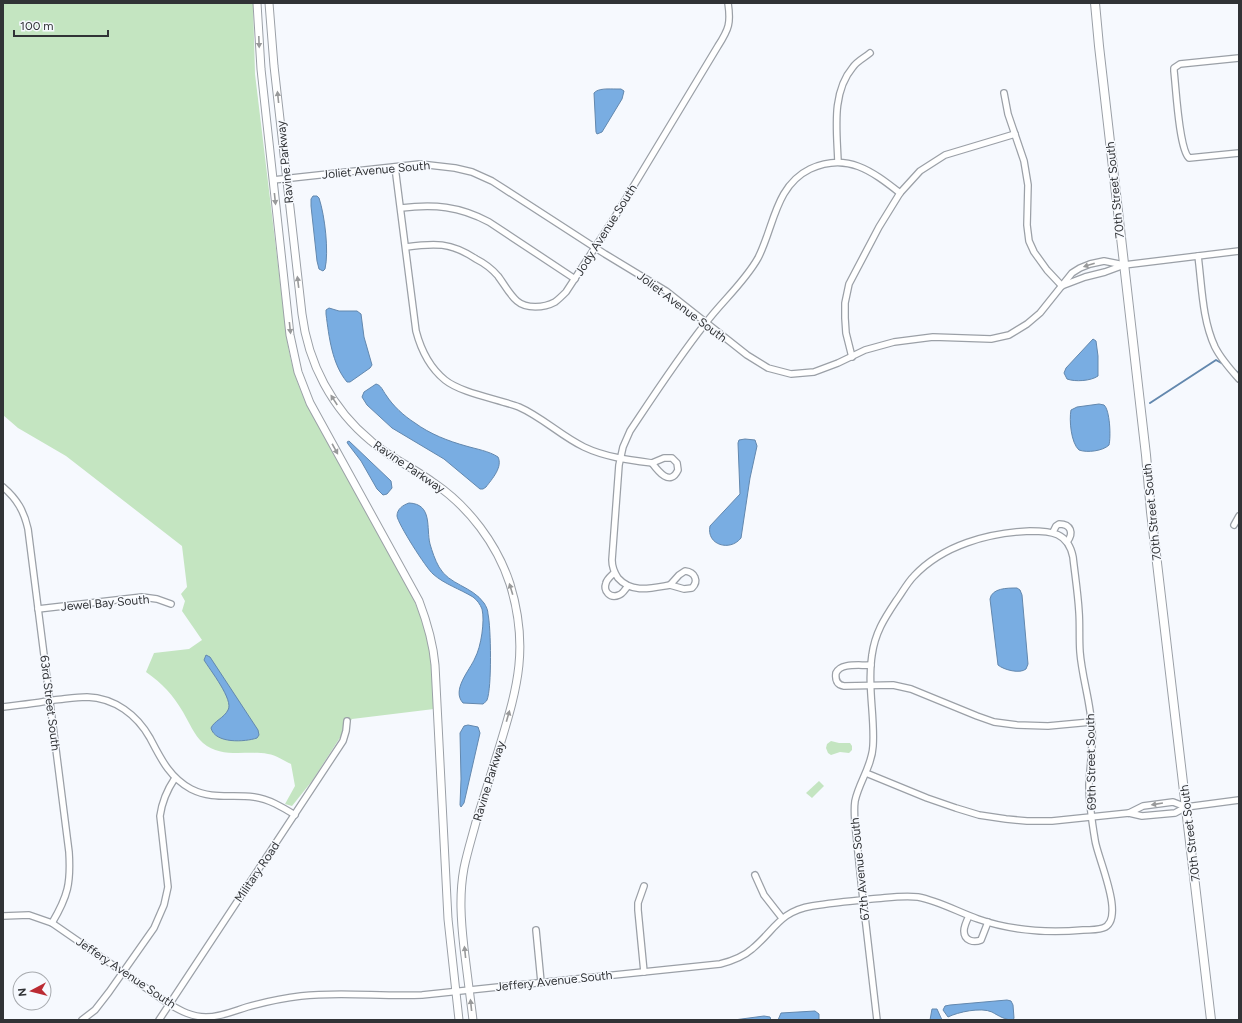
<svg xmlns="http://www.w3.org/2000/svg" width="1242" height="1023" font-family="Figtree,sans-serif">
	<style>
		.green { fill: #c4e5c1 }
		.water { fill: #79ade2; stroke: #6388ae }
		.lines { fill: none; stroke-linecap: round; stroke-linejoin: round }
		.stream { stroke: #6388ae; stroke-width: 2 }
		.minor-casing { stroke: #9ba0a7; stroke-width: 8 }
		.tertiary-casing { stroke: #9ba0a7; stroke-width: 9 }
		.secondary-casing { stroke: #9ba0a7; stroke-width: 10 }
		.minor { stroke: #fff; stroke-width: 5.5 }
		.tertiary { stroke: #fff; stroke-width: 7 }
		.secondary { stroke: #fff; stroke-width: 8 }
		.oneway { fill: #98999a }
		.labels { text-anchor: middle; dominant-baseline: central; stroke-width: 3; stroke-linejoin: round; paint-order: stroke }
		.street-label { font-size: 12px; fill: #313336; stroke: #f6f9fe }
	</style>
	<rect width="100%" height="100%" fill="#f6f9fe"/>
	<g class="green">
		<path d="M3 3H253L255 74 287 340C291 365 298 388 310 410L407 586C430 630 432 661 434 709L352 719 312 781 292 806 285 804 295 786 291 764C284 761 276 755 268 754 246 750 222 759 203 743 194 735 189 722 183 712 172 694 163 684 146 672L154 653 189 649 202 640 182 611 185 601 181 594 187 587 182 546 66 456 18 428 3 415Z"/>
		<path d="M831 741 839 743H850L852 746V750L849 753 840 752 831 755 828 753 826 748 827 744Z"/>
		<path d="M819 781 824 786 812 798 806 793Z"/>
	</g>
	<g class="water">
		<path d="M616 89H621L624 91 622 99 602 132 597 134 596 132 594 93C598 88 609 89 616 89Z"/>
		<path d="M313 196H317L319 198C325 216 329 252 325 269L323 271 319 269 317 261 311 206V199Z"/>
		<path d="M329 308 339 311H357L361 314 364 337 372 365 370 368 350 382H347C332 364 329 337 326 314V310Z"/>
		<path d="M1093 339 1096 341 1098 356V376C1091 381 1075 382 1067 379L1064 373 1066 368Z"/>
		<path d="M376 384C381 385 383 391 386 395 393 406 404 416 415 423 430 434 448 441 466 446 476 449 489 451 498 457 503 467 492 479 486 487L483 489H480L444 459 392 428 367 405 362 397 364 392Z"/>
		<path d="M1099 404 1104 405C1110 410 1111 437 1109 445 1103 451 1087 453 1079 450 1071 443 1069 420 1071 410L1077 407Z"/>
		<path d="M745 439 755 440 757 446 750 478 741 538C730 552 706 545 710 526L740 494 738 443 739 440Z"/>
		<path d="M349 441 391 481 392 488 387 494 383 495 377 489 361 461 348 444 347 442Z"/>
		<path d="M409 503C433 504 426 528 430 544 432 551 435 560 439 567 449 585 472 586 484 603 486 606 488 610 488 614 491 627 492 688 487 700 486 702 485 702 483 704L463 703C451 690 470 670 475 658 481 647 485 621 482 609 480 604 477 600 473 597 460 589 444 584 433 574 426 568 398 524 397 516 397 509 403 505 409 503Z"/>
		<path d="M1017 588 1020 590 1022 595 1028 664 1026 669C1020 674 1004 670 998 665L990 599C992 588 1007 588 1017 588Z"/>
		<path d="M206 655 210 657 258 730 259 735 257 738C245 742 215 744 211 728 214 721 224 718 228 710 234 700 210 670 204 660Z"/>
		<path d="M468 725 478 727 480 733 464 803 461 807 460 805 461 779 460 733 464 726Z"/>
		<path d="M1007 1000 1011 1001 1013 1005 1014 1018 1013 1020C1005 1020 999 1016 992 1012 981 1007 958 1012 948 1017L943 1010 945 1006 950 1005Z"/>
		<path d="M932 1009H937L942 1020H930Z"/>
		<path d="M815 1011 819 1014V1020H778L781 1013Z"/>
		<path d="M764 1016 770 1017 771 1020H734Z"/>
	</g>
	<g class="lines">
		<g class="stream">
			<path d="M1234 370 1239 373"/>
			<path d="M1150 403 1216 360 1225 365"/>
		</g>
		<defs>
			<g id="minor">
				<path d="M1239 58 1180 64 1174 68V71C1176 88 1179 149 1189 158L1239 153"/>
				<path d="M1004 93 1008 114 1024 161 1028 185 1027 225 1029 241 1034 252 1047 270 1062 286"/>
				<path d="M838 162C837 131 831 93 853 67 857 61 864 58 870 53"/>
				<path d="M395 167 416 331C421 350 429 367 445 380 461 393 498 399 519 407 542 417 561 436 584 447 605 457 629 460 652 463"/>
				<path d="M273 180 420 164 455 168 472 172 492 181 605 254 666 291 747 355 768 368 791 374 814 372 838 363 865 350 894 342 933 337 991 339 1009 335 1027 324 1040 313 1072 273 1080 268 1090 264 1104 261 1124 265"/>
				<path d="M401 208C434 204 459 206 489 222L575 279"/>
				<path d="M406 247C434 243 451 242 476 259 484 263 492 269 498 276 504 284 509 294 517 301 526 309 544 308 555 302 559 299 563 295 566 292L613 220 718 46C729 29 731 23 728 3"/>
				<path d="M1198 256C1202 286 1202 319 1215 347 1221 359 1230 369 1239 379"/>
				<path d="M1064 285 1085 277 1105 272 1124 265 1239 251"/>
				<path d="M852 357 846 333 845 318V303L849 284 879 227 900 193 920 171 945 155 1015 134"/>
				<path d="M664 458H672L677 463 678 470C670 487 658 471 652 463Z"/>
				<path d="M3 487C17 499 24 511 28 529L69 852C71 883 68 896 52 923"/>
				<path d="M1234 525 1239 516"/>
				<path d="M1053 532 1056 526 1059 524C1071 524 1074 533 1067 542"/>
				<path d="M685 571C695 572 699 581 692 588L684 589 670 585 679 575Z"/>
				<path d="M614 573C611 576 607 579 606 583 603 591 610 599 619 595 623 594 625 589 628 586"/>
				<path d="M670 585C652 588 632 594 618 578 614 572 612 567 612 560L619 465 623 447 630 431C654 395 678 358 705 324 722 301 744 283 758 258 774 227 775 186 810 169 847 152 872 171 900 193"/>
				<path d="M38 609 142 597 157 599 171 604"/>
				<path d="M871 665C861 666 841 662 836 673 835 680 837 685 844 686L893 685 911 689 977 716 994 722 1017 725 1048 726 1091 722"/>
				<path d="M3 707C20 705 37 703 54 700 65 699 76 697 87 697 115 698 137 715 150 738 161 759 170 778 191 789 213 800 231 794 254 797 269 799 282 807 295 815"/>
				<path d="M866 773 927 798 956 808 979 815 1006 819 1027 821H1052L1129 813 1142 816 1175 813 1186 807 1239 800"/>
				<path d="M1129 813 1143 806 1173 802 1186 807"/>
				<path d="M755 875 764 895 782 918"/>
				<path d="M644 886 638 903V910L644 972"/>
				<path d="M3 916 29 915 52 923 169 1004C181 1011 192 1017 206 1017 221 1017 234 1011 247 1007 265 1002 283 998 301 996 342 991 381 997 422 995L720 964C732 961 743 957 752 949 774 931 780 911 812 906 831 903 851 901 871 899 887 898 902 895 918 897 939 901 958 912 978 919 1012 931 1047 933 1083 930 1089 930 1097 930 1103 928 1127 920 1097 857 1095 840 1092 822 1089 803 1089 785 1090 766 1093 748 1092 730 1091 703 1082 678 1080 652 1079 638 1080 625 1079 612 1078 594 1075 575 1073 557 1068 532 1051 531 1030 531 988 533 943 545 914 576 907 583 902 593 896 601 884 619 875 633 872 655 867 685 875 716 873 746 872 766 859 782 855 801 853 815 856 829 857 843 859 862 861 881 863 900L864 908 877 1020"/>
				<path d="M969 916C967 920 964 927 964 931 964 941 974 943 981 940L988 922"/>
				<path d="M536 930 541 982"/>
				<path d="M82 1020 95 1010 109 992 154 928 164 905 168 887 160 816C162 801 167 790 175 778"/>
				<path d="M159 1020 343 741 346 731 347 721"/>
			</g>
			<g id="tertiary">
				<path d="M257 3 261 69 290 335 298 372 310 403 419 601C427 622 433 642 435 665L448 919 459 1020"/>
				<path d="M269 3 274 66 302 314C308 363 332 409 371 441 390 458 414 468 434 483 469 507 497 544 510 584 529 646 518 686 500 745 492 771 484 796 476 822 472 837 467 853 464 868 459 895 461 921 464 948 467 972 470 996 473 1020"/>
			</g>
			<path id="secondary" d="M1095 3 1099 46 1146 455 1151 512 1211 1020"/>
		</defs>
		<use href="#minor" class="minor-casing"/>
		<use href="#tertiary" class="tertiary-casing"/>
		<use href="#secondary" class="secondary-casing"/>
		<use href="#minor" class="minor"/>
		<use href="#tertiary" class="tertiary"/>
		<use href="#secondary" class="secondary"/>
	</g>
	<defs><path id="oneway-solid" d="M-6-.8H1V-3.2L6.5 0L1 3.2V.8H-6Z"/></defs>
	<g class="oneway">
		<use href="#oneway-solid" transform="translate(259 42) rotate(88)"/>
		<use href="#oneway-solid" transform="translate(278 97) rotate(-96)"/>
		<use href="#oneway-solid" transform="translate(275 199) rotate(84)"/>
		<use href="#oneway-solid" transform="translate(1089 265) rotate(162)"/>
		<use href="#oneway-solid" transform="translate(298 282) rotate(-97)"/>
		<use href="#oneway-solid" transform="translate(290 328) rotate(84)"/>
		<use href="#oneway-solid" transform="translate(334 400) rotate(-123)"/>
		<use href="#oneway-solid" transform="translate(335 449) rotate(61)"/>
		<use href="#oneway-solid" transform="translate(511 589) rotate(-107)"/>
		<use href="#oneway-solid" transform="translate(508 716) rotate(-74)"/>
		<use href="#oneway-solid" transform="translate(1157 804) rotate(171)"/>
		<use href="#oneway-solid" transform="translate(465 952) rotate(-96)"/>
		<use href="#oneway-solid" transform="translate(471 1005) rotate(-96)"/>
	</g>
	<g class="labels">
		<g class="street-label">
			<text transform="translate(285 162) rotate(-96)">Ravine Parkway</text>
			<text transform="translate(376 170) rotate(-5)">Joliet Avenue South</text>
			<text transform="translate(1115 190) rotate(-96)">70th Street South</text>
			<text transform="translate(606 230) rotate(-58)">Jody Avenue South</text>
			<text transform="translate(682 307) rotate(37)">Joliet Avenue South</text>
			<text transform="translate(409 467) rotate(34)">Ravine Parkway</text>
			<text transform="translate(1152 512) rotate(-96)">70th Street South</text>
			<text transform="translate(105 603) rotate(-5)">Jewel Bay South</text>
			<text transform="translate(50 703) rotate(83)">63rd Street South</text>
			<text transform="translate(1091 762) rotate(-91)">69th Street South</text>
			<text transform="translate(489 781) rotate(-73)">Ravine Parkway</text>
			<text transform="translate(1190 833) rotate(-97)">70th Street South</text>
			<text transform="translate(860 869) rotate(-96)">67th Avenue South</text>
			<text transform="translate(257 872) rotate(-56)">Military Road</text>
			<text transform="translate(126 973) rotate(34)">Jeffery Avenue South</text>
			<text transform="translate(554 981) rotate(-6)">Jeffery Avenue South</text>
		</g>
	</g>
	<rect width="1242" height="1023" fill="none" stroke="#313336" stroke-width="8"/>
	<g transform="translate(32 991) rotate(263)"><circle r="19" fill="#f6f9fe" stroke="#a7aaae"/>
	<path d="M0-3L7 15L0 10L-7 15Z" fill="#bb2b33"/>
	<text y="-6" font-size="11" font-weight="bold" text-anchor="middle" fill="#313336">N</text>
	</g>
	<path d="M14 30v6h94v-6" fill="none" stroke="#313336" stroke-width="2"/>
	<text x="20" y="30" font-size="12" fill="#313336" stroke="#f6f9fe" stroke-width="3" paint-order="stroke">100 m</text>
</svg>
